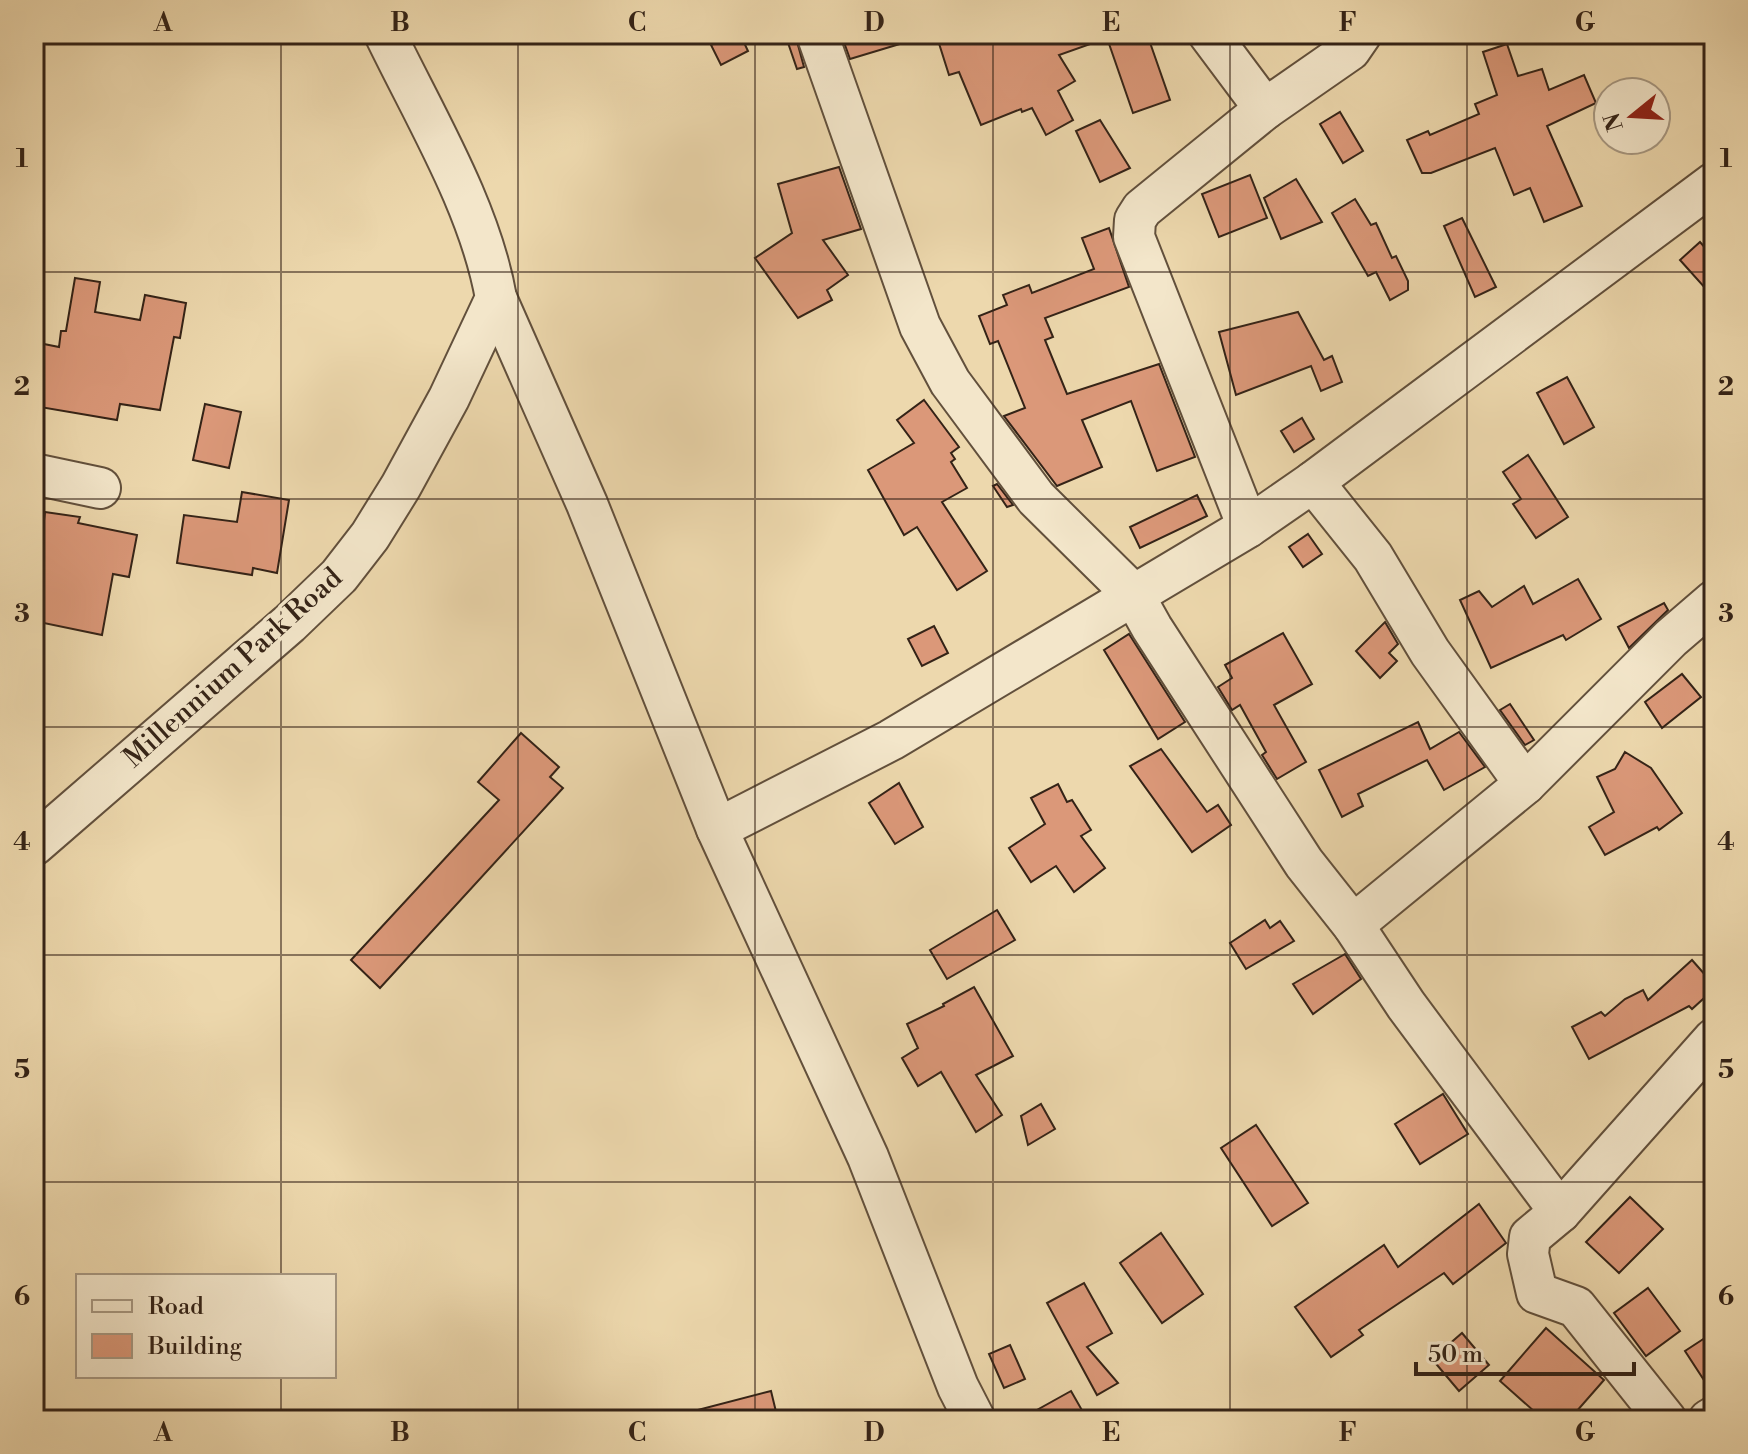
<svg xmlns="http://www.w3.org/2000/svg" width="1748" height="1454" font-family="'Libre Bodoni',serif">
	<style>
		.building { fill: #db9879; stroke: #342317; stroke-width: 2 }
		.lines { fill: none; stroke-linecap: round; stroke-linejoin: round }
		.minor-casing { stroke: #62503c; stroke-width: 44 }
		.minor { stroke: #f3e6ca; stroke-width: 40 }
		.grid { fill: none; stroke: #342317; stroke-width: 2; stroke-opacity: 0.55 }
		.labels { text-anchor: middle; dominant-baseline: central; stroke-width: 7; stroke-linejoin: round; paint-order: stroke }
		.street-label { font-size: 28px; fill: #342317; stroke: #f3e6ca }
		.neatline { fill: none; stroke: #342317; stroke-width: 3 }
		.grid-label { font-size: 26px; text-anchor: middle; font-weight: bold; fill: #342317 }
	</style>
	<rect width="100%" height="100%" fill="#edd8ad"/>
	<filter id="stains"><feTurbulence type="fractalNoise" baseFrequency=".0025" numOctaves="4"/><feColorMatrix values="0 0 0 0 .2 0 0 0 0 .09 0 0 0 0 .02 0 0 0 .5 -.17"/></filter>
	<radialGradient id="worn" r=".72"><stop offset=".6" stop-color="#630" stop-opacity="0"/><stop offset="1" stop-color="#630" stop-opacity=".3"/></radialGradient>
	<g class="building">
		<path d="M733 34H740L748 51 721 65 711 45Z"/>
		<path d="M785 34H795L804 67 797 69Z"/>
		<path d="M841 34H912L913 40 850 59Z"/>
		<path d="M936 34H1147L1170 100 1133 113 1107 38 1059 55 1075 81 1058 91 1073 120 1046 135 1032 108 1022 112 1021 109 981 125 959 72 949 75Z"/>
		<path d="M1507 44 1518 76 1542 69 1549 90 1584 75 1596 103 1547 126 1582 206 1544 222 1530 188 1514 195 1495 148 1431 173H1422L1407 140 1428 131 1430 135 1479 114 1475 104 1497 95 1483 52Z"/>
		<path d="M1340 112 1363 151 1343 163 1320 124Z"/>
		<path d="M1100 120 1130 168 1100 182 1076 131Z"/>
		<path d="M839 167 861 229 823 240 848 275 827 290 832 300 798 318 755 258 792 233 778 184Z"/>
		<path d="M1250 175 1267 218 1219 237 1202 194Z"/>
		<path d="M1296 179 1322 222 1281 239 1264 198Z"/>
		<path d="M1355 199 1371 225 1376 223 1392 258 1396 256 1408 281V290L1390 300 1376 272 1368 276 1332 213Z"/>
		<path d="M1462 218 1496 287 1475 297 1444 226Z"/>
		<path d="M1109 228 1129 287 1045 318 1053 337 1045 340 1067 394 1159 364 1195 457 1157 471 1131 401 1082 420 1102 467 1057 486 1004 416 1025 408 998 341 990 344 979 316 1007 305 1003 295 1029 285 1032 293 1094 269 1082 238Z"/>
		<path d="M1700 242 1714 258V298L1680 260Z"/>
		<path d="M75 278 100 282 95 312 140 320 145 295 186 303 180 338 174 337 160 410 120 404 117 420 34 406V342L59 347 61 331H66Z"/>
		<path d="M1298 312 1324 360 1332 356 1342 382 1321 391 1311 366 1236 395 1219 332Z"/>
		<path d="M1567 377 1594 427 1564 444 1537 393Z"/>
		<path d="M924 400 959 447 951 453 955 459 951 462 967 488 942 502 987 571 957 590 917 527 904 535 868 470 914 443 897 420Z"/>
		<path d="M205 404 241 412 229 468 193 460Z"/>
		<path d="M1302 418 1314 439 1294 452 1281 431Z"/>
		<path d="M1528 455 1568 517 1536 538 1513 504 1521 499 1503 472Z"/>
		<path d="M997 484 1013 505 1007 507 993 486Z"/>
		<path d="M242 492 289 500 277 573 253 568 252 575 177 563 184 515 237 522Z"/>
		<path d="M1197 495 1207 516 1140 548 1130 527Z"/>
		<path d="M45 512 80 517 78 523 137 535 129 577 113 574 102 635 34 621V580H37Z"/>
		<path d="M1308 534 1322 554 1303 567 1289 547Z"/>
		<path d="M1578 579 1601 619 1566 640 1563 635 1491 668 1460 600 1479 591 1492 607 1524 586 1533 604Z"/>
		<path d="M1664 603 1668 610 1629 648 1618 627Z"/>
		<path d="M1385 622 1398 644 1389 653 1397 661 1380 678 1356 651Z"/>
		<path d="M934 626 948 653 922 666 908 639Z"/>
		<path d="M1283 633 1312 684 1274 705 1306 762 1277 779 1262 755 1266 752 1240 705 1232 710 1218 687 1232 678 1225 665Z"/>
		<path d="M1129 634 1185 722 1158 739 1104 650Z"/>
		<path d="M1682 674 1701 697 1662 728 1645 702Z"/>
		<path d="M1510 704 1534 740 1525 745 1500 710Z"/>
		<path d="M1418 722 1430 749 1459 732 1485 767 1444 790 1427 760 1358 794 1363 806 1342 817 1319 770Z"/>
		<path d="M521 733 559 767 550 777 563 788 380 988 351 960 499 800 478 782Z"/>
		<path d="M1161 749 1207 812 1218 805 1231 825 1192 852 1130 766Z"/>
		<path d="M1625 752 1651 768 1682 813 1659 830 1657 827 1605 855 1589 827 1614 812 1597 777 1615 769Z"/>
		<path d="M899 783 923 827 895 844 869 803Z"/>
		<path d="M1058 784 1067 802 1072 800 1091 830 1081 836 1105 868 1074 892 1056 866 1031 882 1009 848 1045 824 1031 798Z"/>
		<path d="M997 910 1015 940 947 979 930 950Z"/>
		<path d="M1265 920 1270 928 1280 921 1294 941 1246 969 1230 943Z"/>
		<path d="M1345 954 1361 979 1313 1014 1293 984Z"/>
		<path d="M1692 960 1714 985V989L1692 1009 1689 1006 1589 1059 1572 1027 1601 1012 1605 1016 1625 999 1643 990 1648 1000Z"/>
		<path d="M974 987 1013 1056 976 1075 1002 1115 976 1132 941 1072 918 1086 902 1058 918 1048 907 1024 944 1006 943 1004Z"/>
		<path d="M1443 1094 1468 1134 1420 1164 1395 1124Z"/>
		<path d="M1041 1104 1055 1129 1028 1145 1021 1116Z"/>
		<path d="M1256 1125 1308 1203 1272 1226 1221 1148Z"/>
		<path d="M1630 1197 1663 1229 1619 1273 1586 1242Z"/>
		<path d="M1479 1204 1506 1243 1453 1284 1444 1273 1359 1330 1363 1335 1331 1357 1295 1307 1384 1245 1398 1267Z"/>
		<path d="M1161 1233 1203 1294 1162 1323 1120 1263Z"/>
		<path d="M1084 1283 1112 1333 1087 1347 1118 1383 1097 1395 1047 1303Z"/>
		<path d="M1648 1288 1680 1331 1646 1356 1614 1313Z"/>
		<path d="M1546 1328 1604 1380 1569 1420H1544L1500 1381Z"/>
		<path d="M1714 1332V1394H1713L1685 1351Z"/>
		<path d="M1462 1333 1489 1365 1459 1391 1432 1359Z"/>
		<path d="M1010 1345 1025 1379 1004 1388 989 1354Z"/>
		<path d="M771 1391 778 1420H691L690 1412Z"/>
		<path d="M1071 1391 1083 1412 1068 1420H1019Z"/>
	</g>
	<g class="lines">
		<defs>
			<g id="minor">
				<path d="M817 34 920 326 950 382 1036 498 1133 594 1152 628 1304 863 1353 925 1406 1005 1560 1212"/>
				<path d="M1209 34 1265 109"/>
				<path d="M496 298 587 504 717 829 868 1157 958 1387 975 1420"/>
				<path d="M34 474 100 488"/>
				<path d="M1313 482 1373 557 1430 652 1525 784"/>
				<path d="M1248 527 1134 237 1135 220 1142 209 1265 109 1350 50 1361 34"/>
				<path d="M717 829 891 740 1248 527 1313 482 1714 183"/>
				<path d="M34 845 289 624 339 576 370 536 401 486 449 398 496 298C480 207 425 117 385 34"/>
				<path d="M1353 925 1525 784 1671 638 1714 601"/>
				<path d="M1666 1420 1576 1307 1537 1293 1528 1254 1530 1237 1560 1212 1714 1039"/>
				<path d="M1709 1420 1714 1417"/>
			</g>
		</defs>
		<use href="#minor" class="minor-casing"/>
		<use href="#minor" class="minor"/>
	</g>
	<path class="grid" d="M281 34V1276M518 34V1420M755 34V1420M993 34V1420M1230 34V1420M1467 34V1420M34 272H1714M34 499H1714M34 727H1714M34 955H1714M34 1182H1714M281 1376V1420"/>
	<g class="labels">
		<g class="street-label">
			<text transform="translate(233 668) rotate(-42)">Millennium Park Road</text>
		</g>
	</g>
	<rect width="1748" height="1454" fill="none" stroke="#edd8ad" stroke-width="88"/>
	<rect x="76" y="1274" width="260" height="104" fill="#f3e6ca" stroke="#a79882" stroke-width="2"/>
	<rect x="92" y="1300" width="40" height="12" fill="#f3e6ca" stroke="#a79882" stroke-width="2"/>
	<text x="148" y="1314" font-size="24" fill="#342317">Road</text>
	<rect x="92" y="1334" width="40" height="24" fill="#db9879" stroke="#a79882" stroke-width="2"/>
	<text x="148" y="1354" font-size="24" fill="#342317">Building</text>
	<g transform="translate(1632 116) rotate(252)"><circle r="38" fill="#f3e6ca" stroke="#a79882" stroke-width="2"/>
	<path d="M0-6L14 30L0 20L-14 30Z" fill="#8f2418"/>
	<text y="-12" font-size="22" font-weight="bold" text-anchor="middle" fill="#342317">N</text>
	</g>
	<path d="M1416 1362v12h218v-12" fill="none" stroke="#342317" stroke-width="4"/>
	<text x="1428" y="1362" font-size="24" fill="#342317" stroke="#f3e6ca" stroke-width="6" paint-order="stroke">50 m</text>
	<rect x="44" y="44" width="1660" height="1366" class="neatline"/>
	<g class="grid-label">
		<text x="163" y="31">A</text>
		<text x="400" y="31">B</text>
		<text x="637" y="31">C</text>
		<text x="874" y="31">D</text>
		<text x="1111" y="31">E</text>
		<text x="1348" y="31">F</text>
		<text x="1585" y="31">G</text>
		<text x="22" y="167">1</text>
		<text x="1726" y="167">1</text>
		<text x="22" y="395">2</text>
		<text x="1726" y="395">2</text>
		<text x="22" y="622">3</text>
		<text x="1726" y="622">3</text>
		<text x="22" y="850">4</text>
		<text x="1726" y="850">4</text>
		<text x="22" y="1078">5</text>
		<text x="1726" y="1078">5</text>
		<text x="22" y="1305">6</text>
		<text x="1726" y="1305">6</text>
		<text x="163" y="1441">A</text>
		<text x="400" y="1441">B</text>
		<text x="637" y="1441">C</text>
		<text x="874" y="1441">D</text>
		<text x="1111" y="1441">E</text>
		<text x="1348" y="1441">F</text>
		<text x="1585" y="1441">G</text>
	</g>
	<rect width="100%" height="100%" filter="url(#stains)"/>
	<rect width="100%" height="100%" fill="url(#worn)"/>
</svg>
